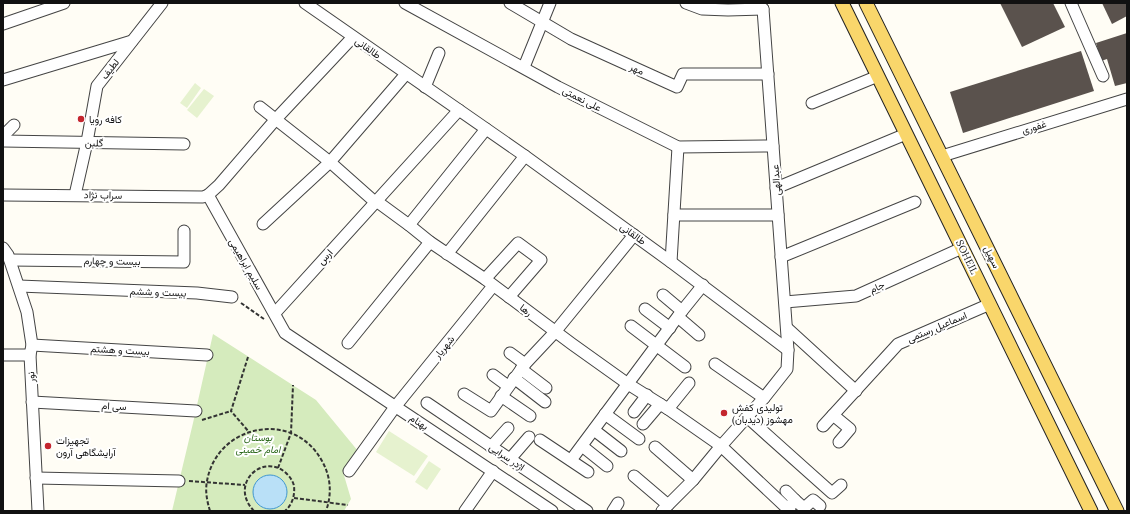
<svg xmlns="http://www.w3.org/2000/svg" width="1130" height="514" font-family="Lora,Vazirmatn,serif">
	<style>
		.green { fill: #d5ebbd }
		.pitch { fill: #e6f2cf }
		.water { fill: #b9e0f7; stroke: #3f96cf }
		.building { fill: #5a524d }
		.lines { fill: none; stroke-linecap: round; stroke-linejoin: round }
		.minor-casing { stroke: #444; stroke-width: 13 }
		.major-casing { stroke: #222; stroke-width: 15 }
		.path { stroke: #333; stroke-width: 2; stroke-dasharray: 4 2; stroke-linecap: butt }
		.minor { stroke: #fff; stroke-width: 11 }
		.major { stroke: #f9d66b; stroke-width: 13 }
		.poi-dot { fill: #c4262e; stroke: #fff; stroke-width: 1.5 }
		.labels { text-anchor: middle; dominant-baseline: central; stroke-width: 4; stroke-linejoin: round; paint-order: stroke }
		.street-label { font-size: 10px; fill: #111; stroke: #fff }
		.poi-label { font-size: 10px; fill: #111; stroke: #fff; text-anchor: start }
		.park-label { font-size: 10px; font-style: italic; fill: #2f6b1f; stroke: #fff }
	</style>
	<rect width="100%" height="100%" fill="#fffdf5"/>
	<path class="green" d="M213 334 316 400 358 451 343 472 351 499 344 511H172L193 423Z"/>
	<g class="pitch">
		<path d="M195 83 201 88 187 108 180 103Z"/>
		<path d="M204 89 214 96 197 118 187 110Z"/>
		<path d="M389 431 428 456 414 476 376 452Z"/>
		<path d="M429 461 441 469 427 490 415 482Z"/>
	</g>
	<circle class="water" cx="270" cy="492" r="17"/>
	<g class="building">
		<path d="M1000 3H1053L1065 27 1022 47Z"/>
		<path d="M1102 3H1127V16L1112 24Z"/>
		<path d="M1127 33V83L1115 86 1107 59 1101 61 1096 43Z"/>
		<path d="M1081 51 1094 91 963 133 950 92Z"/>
	</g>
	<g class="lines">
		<defs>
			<g id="minor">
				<path d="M305 3 525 156 671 262 788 350"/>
				<path d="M405 3 558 87 678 147 773 146"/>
				<path d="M510 3 571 39 677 87 683 74H768"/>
				<path d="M686 3 702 9 728 10 763 9"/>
				<path d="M1071 3 1103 76"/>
				<path d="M3 24 64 3"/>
				<path d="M524 67 550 3"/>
				<path d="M3 80 132 41"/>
				<path d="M425 87 439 53"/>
				<path d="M812 103 878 76"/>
				<path d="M260 107 330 162 375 202 379 203 409 225 430 242 485 279 572 344 628 384 668 409 721 446 790 511"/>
				<path d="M3 136 14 125"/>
				<path d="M3 141 184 144"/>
				<path d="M942 156 1127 99"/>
				<path d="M776 188 906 134"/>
				<path d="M3 195 203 197 208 195 219 185 276 119 353 37"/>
				<path d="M75 195 87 142 97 86 162 3"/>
				<path d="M208 195 285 333 552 511"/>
				<path d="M674 215H778"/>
				<path d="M263 224 330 162 406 74"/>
				<path d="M409 225 486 129"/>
				<path d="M3 248 8 255 27 312 32 345 30 355 38 511"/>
				<path d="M447 254 525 156"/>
				<path d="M781 257 915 202"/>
				<path d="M10 260 184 262V231"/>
				<path d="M671 262 678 147"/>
				<path d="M485 279 518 243 541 260 509 297"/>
				<path d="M19 286 197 293 232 297"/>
				<path d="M663 295 682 311"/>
				<path d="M785 302 856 296 962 248"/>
				<path d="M645 309 670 328"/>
				<path d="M275 313 459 110"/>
				<path d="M678 317 699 335"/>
				<path d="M631 326 685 367"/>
				<path d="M787 328 856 391"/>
				<path d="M348 343 430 242"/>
				<path d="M32 345 207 355"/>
				<path d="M510 353 525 364"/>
				<path d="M3 355H30"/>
				<path d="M715 364 764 398"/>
				<path d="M521 369 546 388"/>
				<path d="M493 375 508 386"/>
				<path d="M514 378 545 402"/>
				<path d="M464 394 491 411 525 364 555 332 634 235"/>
				<path d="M501 396 530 416"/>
				<path d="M32 402 196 411"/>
				<path d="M427 403 587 511"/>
				<path d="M668 409 689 383"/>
				<path d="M634 412 647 395"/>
				<path d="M605 414 639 439"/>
				<path d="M833 415 850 429 839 442"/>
				<path d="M747 417 832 493 841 485"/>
				<path d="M643 424 660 404"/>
				<path d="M823 426 898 344 990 304"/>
				<path d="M594 430 621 451"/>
				<path d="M540 440 588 472"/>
				<path d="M582 446 607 466"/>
				<path d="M491 447 508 428"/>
				<path d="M655 447 693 480"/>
				<path d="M510 459 529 437"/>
				<path d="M571 460 682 311 703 285"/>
				<path d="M349 471 395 407 493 286"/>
				<path d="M634 476 668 505"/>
				<path d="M36 478 179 481"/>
				<path d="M786 491 795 500"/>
				<path d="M788 509 795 500 804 508 813 500 820 506"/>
				<path d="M465 511 493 471"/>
				<path d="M613 511 618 503"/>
				<path d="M662 511 693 480 721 446 764 398 787 369 788 350 763 9"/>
			</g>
			<g id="major">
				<path d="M842 3 1091 511"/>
				<path d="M866 3 1117 511"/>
			</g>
		</defs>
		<use href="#minor" class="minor-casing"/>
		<use href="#major" class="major-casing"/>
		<g class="path">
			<path d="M241 303 264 319"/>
			<path d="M248 357 231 411 249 432"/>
			<path d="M202 420 231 411"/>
			<path d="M278 468 291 433 293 385"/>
			<path d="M189 481 245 485"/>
			<path d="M294 498 348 505"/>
			<path d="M210 511C207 501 205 491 207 481 217 424 294 409 322 461 331 477 332 494 326 511"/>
			<path d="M254 511C228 484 263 452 286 473 290 477 293 481 294 486 295 496 292 505 285 511"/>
		</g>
		<use href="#minor" class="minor"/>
		<use href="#major" class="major"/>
	</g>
	<g class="poi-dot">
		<circle cx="81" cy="119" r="4"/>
		<circle cx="724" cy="413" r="4"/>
		<circle cx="48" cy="446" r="4"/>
	</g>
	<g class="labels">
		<g class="street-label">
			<text transform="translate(368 48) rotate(35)">طالقانی</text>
			<text transform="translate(110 69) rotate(-52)">لطیف</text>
			<text transform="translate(637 69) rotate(24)">مهر</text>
			<text transform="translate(582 99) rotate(27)">علی نعمتی</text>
			<text transform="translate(1034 127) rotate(-17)">غفوری</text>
			<text transform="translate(94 143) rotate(1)">گلبن</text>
			<text transform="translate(776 180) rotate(-94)">عبدالهی</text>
			<text transform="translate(103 195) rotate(1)">سراب نژاد</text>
			<text transform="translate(633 234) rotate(36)">طالقانی</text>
			<text transform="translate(325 257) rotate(-48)">ارس</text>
			<text transform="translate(967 257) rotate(64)">SOHEIL</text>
			<text transform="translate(992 257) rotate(64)">سهیل</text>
			<text transform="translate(112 261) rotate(1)">بیست و چهارم</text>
			<text transform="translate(246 264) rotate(60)">سلیم ابراهیمی</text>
			<text transform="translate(877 287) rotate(-24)">جام</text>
			<text transform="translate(158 292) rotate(2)">بیست و ششم</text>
			<text transform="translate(526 310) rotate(37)">رها</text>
			<text transform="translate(937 327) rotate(-23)">اسماعیل رستمی</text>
			<text transform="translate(444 347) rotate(-51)">شهریار</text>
			<text transform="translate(120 350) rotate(3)">بیست و هشتم</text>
			<text transform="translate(31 377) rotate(-93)">نور</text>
			<text transform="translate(114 406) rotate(3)">سی ام</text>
			<text transform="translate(419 422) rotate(33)">بهنام</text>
			<text transform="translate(507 457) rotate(34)">اژدر سرایی</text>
		</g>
		<g class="poi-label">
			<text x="89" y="119">کافه رویا</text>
			<text x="732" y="407">تولیدی کفش<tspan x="732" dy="12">مهشوز (دیدبان)</tspan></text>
			<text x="56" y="440">تجهیزات<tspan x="56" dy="12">آرایشگاهی آرون</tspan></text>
		</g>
		<g class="park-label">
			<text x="258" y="437">بوستان<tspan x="258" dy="12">امام خمینی</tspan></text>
		</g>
	</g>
	<rect width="1130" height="514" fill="none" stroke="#111111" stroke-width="8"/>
</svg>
